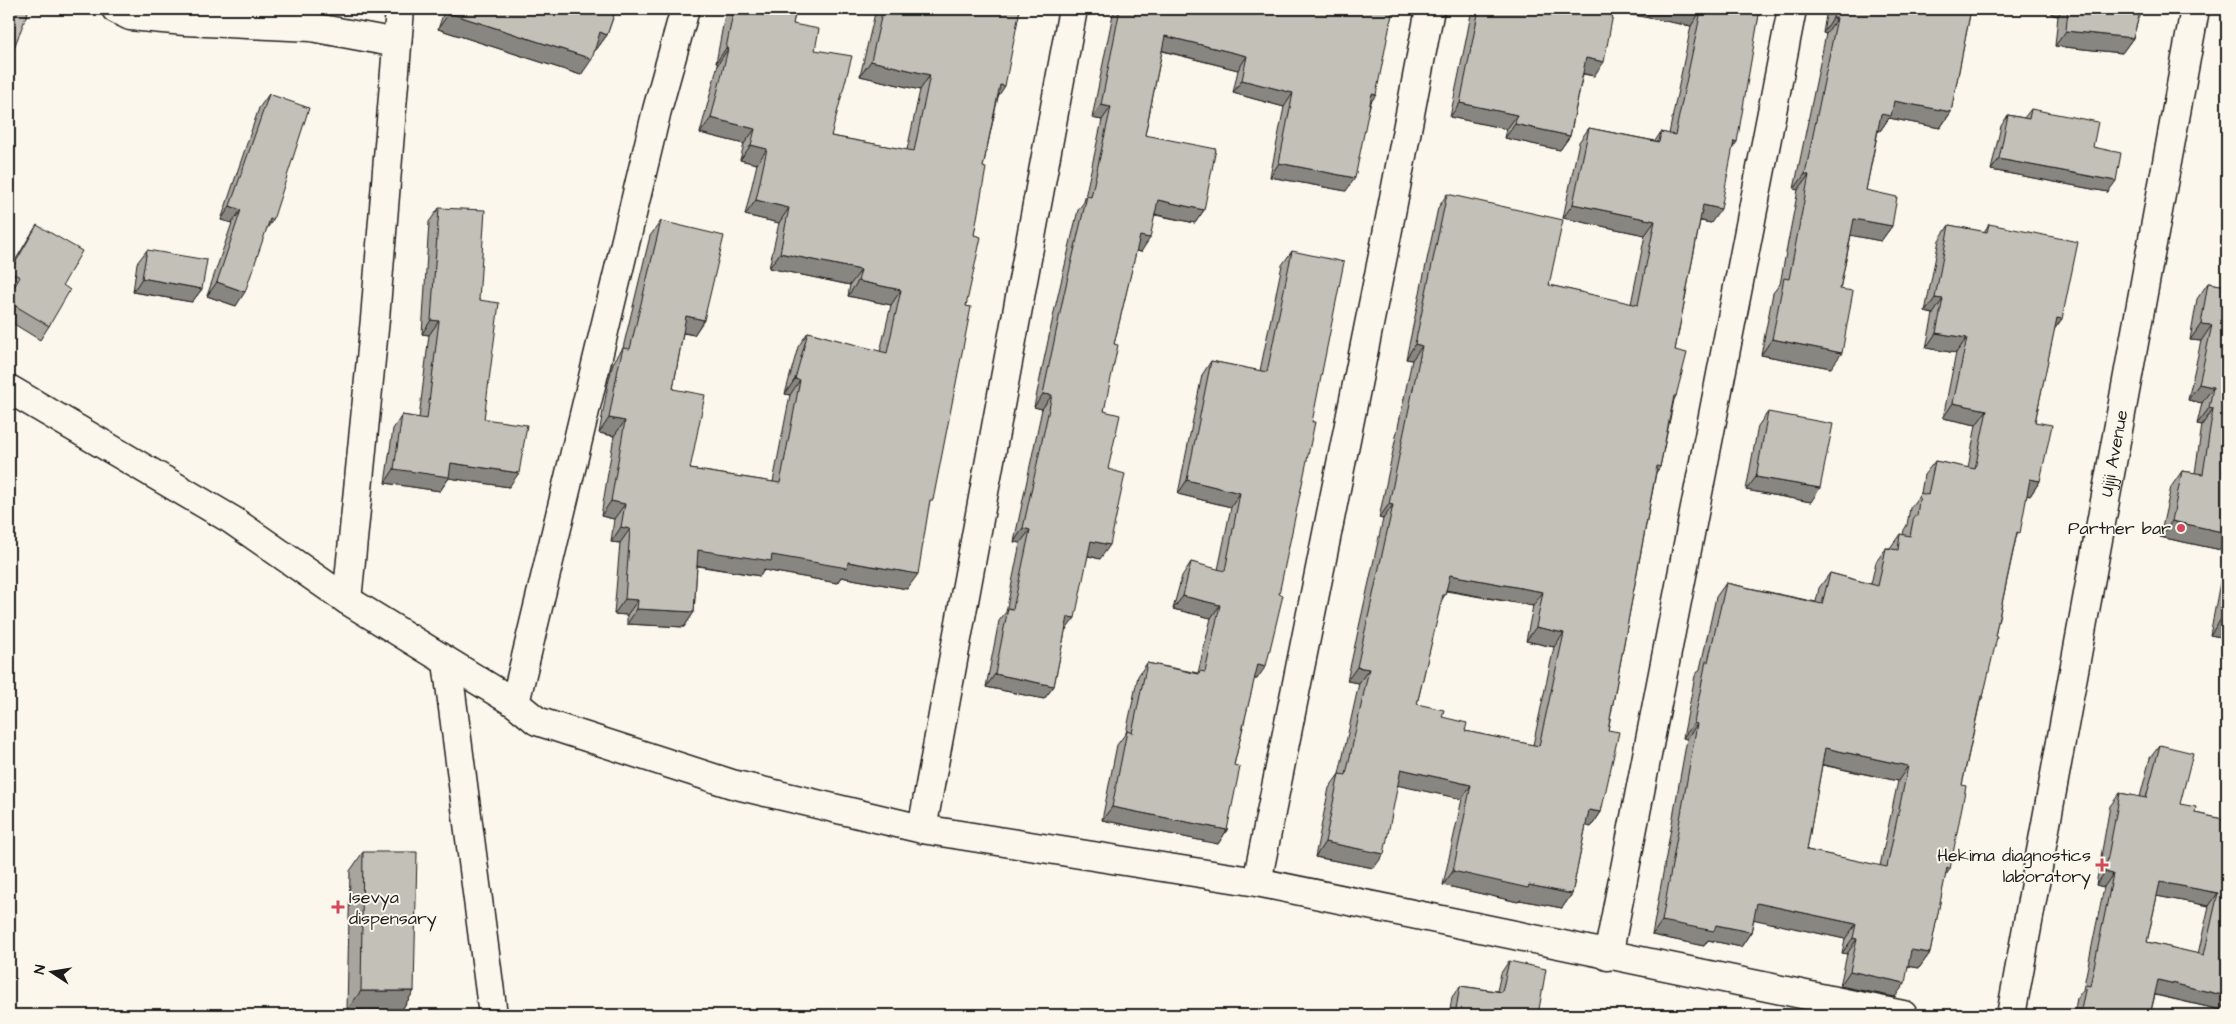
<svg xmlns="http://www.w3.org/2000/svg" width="2236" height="1024" font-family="'Architects Daughter',sans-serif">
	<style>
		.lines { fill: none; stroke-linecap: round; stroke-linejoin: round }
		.minor-casing { stroke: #1c1c1c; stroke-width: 31 }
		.highway-casing { stroke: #1c1c1c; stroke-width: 31 }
		.minor { stroke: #fbf7ec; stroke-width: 28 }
		.highway { stroke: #fbf7ec; stroke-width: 28 }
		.wall { fill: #a8a59e; stroke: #1c1c1c; fill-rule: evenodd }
		.shaded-wall { fill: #888681; stroke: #1c1c1c }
		.building { fill: #c3c0b8; stroke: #1c1c1c; fill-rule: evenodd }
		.poi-dot { fill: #d1495b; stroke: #fbf7ec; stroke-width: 2 }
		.labels { text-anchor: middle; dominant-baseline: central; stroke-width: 4; stroke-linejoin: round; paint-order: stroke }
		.street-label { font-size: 18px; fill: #1c1c1c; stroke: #fbf7ec }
		.poi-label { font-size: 18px; fill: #1c1c1c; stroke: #fbf7ec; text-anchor: end }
	</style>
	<rect width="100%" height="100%" fill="#fbf7ec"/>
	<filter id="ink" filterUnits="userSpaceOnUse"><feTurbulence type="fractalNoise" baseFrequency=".02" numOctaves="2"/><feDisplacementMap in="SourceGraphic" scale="10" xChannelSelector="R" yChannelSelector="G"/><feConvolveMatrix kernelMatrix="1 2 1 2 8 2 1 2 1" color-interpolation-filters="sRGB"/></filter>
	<g filter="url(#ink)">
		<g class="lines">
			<defs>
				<g id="minor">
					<path d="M116 9 130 16 185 21 311 27 397 43"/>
					<path d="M9 389 232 520 347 600 515 703 537 721 732 784 922 829 1257 882 1903 1015"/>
					<path d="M347 600 375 319 400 9"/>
					<path d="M447 662 493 1015"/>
					<path d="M515 703 657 110 685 9"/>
					<path d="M922 829 1073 9"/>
					<path d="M1257 882 1384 250 1430 9"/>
					<path d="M1608 956 1792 9"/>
				</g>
				<g id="highway">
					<path id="s1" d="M2011 1015 2195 9"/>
				</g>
			</defs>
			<use href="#minor" class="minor-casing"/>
			<use href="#highway" class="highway-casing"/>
			<use href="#minor" class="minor"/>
			<use href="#highway" class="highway"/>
		</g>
		<g class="wall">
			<path d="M445 9H616L607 35 596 50H595L581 75 438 29Z"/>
			<path d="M726 9H796L793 24 815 50 831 136 907 150 920 90 860 76 876 9H1020L998 97 983 167 974 235 966 306 929 505 907 589 841 577 837 583 764 570 760 576 697 566 694 612 684 627 627 624V615L614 614 620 543 611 542 614 519 601 516 614 436 599 433 608 384 613 363 623 348 650 236 661 221 704 320 694 335 683 333 673 389 690 469 773 482 790 395 785 394 798 347 808 332 880 352 891 305 848 296 850 285 769 268 779 223 745 215 757 164 740 160 744 144 700 133 718 64 716 63Z"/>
			<path d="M1114 9H1321L1331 11V9H1393L1371 102 1346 191 1270 177 1284 107 1233 93 1238 70 1162 51 1145 135 1204 210 1195 223 1155 215 1141 252 1136 251 1114 344 1104 411 1108 469 1100 559 1088 556 1065 631 1054 686 1044 699 986 687 999 621 1006 612 1020 543 1014 542 1042 409 1034 407 1055 308 1078 210 1084 202 1102 120 1092 118Z"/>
			<path d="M1472 9H1760L1732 149 1711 223 1700 221 1675 350 1676 396 1674 400 1660 467 1656 473 1638 567 1608 730 1601 812 1591 827 1586 825 1572 894 1562 908 1520 900 1518 902 1443 885 1462 799 1398 785 1374 868 1315 857 1329 788 1339 774 1359 683 1347 681 1383 519 1379 518 1412 360 1406 359 1438 208 1447 194 1549 285 1631 304 1645 235 1563 218 1579 142 1589 128 1655 141 1661 132 1669 134 1691 26 1614 11 1594 76 1583 74 1570 136 1560 150 1505 138 1507 129 1450 117 1466 40ZM1446 591 1533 606 1526 641 1554 647 1533 745 1465 731 1417 704 1441 601 1445 595Z"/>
			<path d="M1827 9H1971L1951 112 1940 128 1889 118 1880 131H1878L1866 190 1892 226 1881 241 1851 235 1840 289 1831 368 1761 355 1773 293 1780 284 1798 190 1794 189 1826 34 1823 33Z"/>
			<path d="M2052 9H2141L2133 38 2122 53 2055 46 2058 16 2051 14Z"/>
			<path d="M269 94 266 230 236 306 207 296 232 223 221 220 259 108Z"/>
			<path d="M2031 109 2093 147 2108 192 1991 170 2001 126 2008 115 2024 118Z"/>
			<path d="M439 208 479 300 484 419 509 487 449 478 440 491 385 483 393 429 402 415 419 418 429 335 422 334 429 222Z"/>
			<path d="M1989 224 2054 330 2035 422 2040 481 2030 496 2027 495 2016 538 1995 636 1983 697 1980 702 1962 785 1945 876 1930 953 1919 968 1908 966 1895 997 1840 986 1847 954 1842 953 1845 939 1754 919 1751 932 1741 947 1708 940 1704 946 1652 935 1687 739 1683 738 1695 676 1700 669 1716 597 1726 583 1816 602 1819 588 1830 573 1871 584 1876 562 1886 548H1890L1900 534 1903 535 1904 530 1907 525 1910 508 1921 493 1924 475 1935 461 1968 468 1976 425 1943 418 1956 353 1926 348 1933 314 1925 312 1939 240 1949 225 1984 232ZM1822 765 1898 781 1880 866 1807 850Z"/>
			<path d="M37 225 63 285 49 326 40 340 9 321V293L10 291 9 290V271L28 239Z"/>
			<path d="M147 250 202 289 192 302 133 292 137 263Z"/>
			<path d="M1292 251 1257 679H1254L1234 765 1227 830 1218 844 1102 820 1117 745 1126 733 1138 676 1147 663 1198 673 1211 618 1173 609 1182 576 1191 562 1218 570 1231 507 1178 494 1202 375 1211 361 1260 371 1282 265Z"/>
			<path d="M2208 283 2227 286V638L2210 635 2226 551 2160 537 2171 487 2182 471 2195 473 2202 425 2197 424 2202 403 2188 400 2201 341 2190 340 2197 299Z"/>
			<path d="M1768 412 1811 502 1746 490 1758 426Z"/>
			<path d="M2160 745 2180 804 2195 813 2227 820V1004L2225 1003 2221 1010 2155 995 2150 1015H2074L2077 998 2083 990 2104 887 2096 885 2110 806 2120 793 2140 797 2150 758ZM2157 896 2209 906 2198 954 2147 942Z"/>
			<path d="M363 852 414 991 401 1011 347 1010 350 871Z"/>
			<path d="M1509 961 1538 1015H1449L1452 997 1460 986 1497 991 1501 973Z"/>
		</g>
		<g class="shaded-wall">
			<path d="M2055 9H2063L2058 16 2051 14Z"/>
			<path d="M1607 10V9H1687L1701 11 1691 26Z"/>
			<path d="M449 13 592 59 581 75 438 29Z"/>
			<path d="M1833 18H1837L1826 34 1823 33Z"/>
			<path d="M2066 31 2133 38 2122 53 2055 46Z"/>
			<path d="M600 32 607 35 596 50 589 48Z"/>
			<path d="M1165 36 1247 56 1238 70 1156 49Z"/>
			<path d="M726 48 728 49 718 64 716 63Z"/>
			<path d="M1586 58 1604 62 1594 76 1576 72Z"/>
			<path d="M871 61 930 75 920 90 860 76Z"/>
			<path d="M1242 80 1293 93 1284 107 1233 93Z"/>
			<path d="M1000 85 1005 86 995 101Z"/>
			<path d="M1372 94 1376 95 1367 108Z"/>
			<path d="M1894 101 1951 112 1940 128 1889 118 1880 131 1870 129 1881 114Z"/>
			<path d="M1460 103 1517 115 1507 129 1450 117Z"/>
			<path d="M1101 105 1111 107 1102 120 1092 118Z"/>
			<path d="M711 118 755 129 744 144 700 133Z"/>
			<path d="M1515 124 1570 136 1560 150 1505 138Z"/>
			<path d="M1734 141 1737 142 1727 156Z"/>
			<path d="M751 145 767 149 757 164 740 160Z"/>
			<path d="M1999 159 2116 181 2108 192 1991 170Z"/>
			<path d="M1279 163 1355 178 1346 191 1270 177Z"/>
			<path d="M1805 174 1809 175 1798 190 1794 189Z"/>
			<path d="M756 200 789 208 779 223 745 215Z"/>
			<path d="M1158 200 1204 210 1195 223 1149 213Z"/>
			<path d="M1573 204 1655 221 1645 235 1563 218Z"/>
			<path d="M1703 205 1721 209 1711 223 1693 219Z"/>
			<path d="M230 206 241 210 232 223 221 220Z"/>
			<path d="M270 219 273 220 263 234Z"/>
			<path d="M1854 219 1892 226 1881 241 1844 234Z"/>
			<path d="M1140 236 1150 238 1141 252 1130 249Z"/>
			<path d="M780 253 861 270 850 285 769 268Z"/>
			<path d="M142 278 202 289 192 302 133 292Z"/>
			<path d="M858 281 901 290 891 305 848 296Z"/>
			<path d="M217 282 245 292 236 306 207 296Z"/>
			<path d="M1935 298 1943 299 1933 314 1925 312Z"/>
			<path d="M686 316 704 320 694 335 676 331Z"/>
			<path d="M2057 318 2062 319 2051 334Z"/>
			<path d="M431 320 439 321 429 335 422 334Z"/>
			<path d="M2201 324 2212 325 2201 341 2190 340Z"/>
			<path d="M1936 333 1967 338 1956 353 1926 348Z"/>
			<path d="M1772 339 1842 353 1831 368 1761 355Z"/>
			<path d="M1415 344 1422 346 1412 360 1406 359Z"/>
			<path d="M795 379 800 380 790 395 785 394Z"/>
			<path d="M2199 384 2213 387 2202 403 2188 400Z"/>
			<path d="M1043 394 1052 395 1042 409 1034 407Z"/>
			<path d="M1953 403 1987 410 1976 425 1943 418Z"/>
			<path d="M2209 408 2213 409 2202 425 2197 424Z"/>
			<path d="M609 418 625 421 614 436 599 433Z"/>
			<path d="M451 463 519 473 509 487 449 478 440 491 385 483 394 469Z"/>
			<path d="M1756 477 1820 488 1811 502 1746 490Z"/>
			<path d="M2030 479 2040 481 2030 496 2020 494Z"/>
			<path d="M1187 480 1240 493 1231 507 1178 494Z"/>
			<path d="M611 501 625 504 614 519 601 516Z"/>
			<path d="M1389 504 1393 505 1383 519 1379 518Z"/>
			<path d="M2172 521 2227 533V549L2226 551 2160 537Z"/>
			<path d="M621 527 630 529 620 543 611 542Z"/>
			<path d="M1023 528 1030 530 1020 543 1014 542Z"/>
			<path d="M1091 541 1110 545 1100 559 1082 554Z"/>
			<path d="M698 550 772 555 848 562 918 574 907 589 841 577 837 583 764 570 760 576 688 564Z"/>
			<path d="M1450 575 1543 592 1533 606 1440 589Z"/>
			<path d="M1183 596 1220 605 1211 618 1173 609Z"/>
			<path d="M625 599 638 600 627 615 614 614Z"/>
			<path d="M637 609 694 612 684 627 627 624Z"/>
			<path d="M1068 617 1075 618 1065 631 1058 630Z"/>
			<path d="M2221 619 2227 620V638L2210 635Z"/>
			<path d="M1536 627 1564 633 1554 647 1526 641Z"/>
			<path d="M1258 664 1266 666 1257 679 1248 677Z"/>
			<path d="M1357 667 1369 669 1359 683 1347 681Z"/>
			<path d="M995 674 1054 686 1044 699 986 687Z"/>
			<path d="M1694 723 1697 724 1687 739 1683 738Z"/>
			<path d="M1825 748 1908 766 1898 781 1815 763Z"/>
			<path d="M1401 769 1471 785 1462 799 1391 784Z"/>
			<path d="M1112 807 1227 830 1218 844 1102 820Z"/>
			<path d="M1589 810 1601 812 1591 827 1579 824Z"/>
			<path d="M1325 842 1384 854 1374 868 1315 857Z"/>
			<path d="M1947 868 1950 869 1940 884Z"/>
			<path d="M1453 871 1529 885 1572 894 1562 908 1520 900 1518 902 1443 885Z"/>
			<path d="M2105 872 2113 874 2104 887 2096 885Z"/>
			<path d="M2160 882 2218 893 2209 906 2151 895Z"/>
			<path d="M1757 903 1856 924 1845 939 1747 918Z"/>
			<path d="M1662 921 1716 925 1751 932 1741 947 1708 940 1704 946 1652 935Z"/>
			<path d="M1853 938 1857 939 1847 954 1842 953Z"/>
			<path d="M1911 950 1930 953 1919 968 1901 965Z"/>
			<path d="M1850 971 1905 983 1895 997 1840 986Z"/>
			<path d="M2158 980 2227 996V1004L2225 1003 2221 1010 2148 993Z"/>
			<path d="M361 991H414L401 1011 347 1010Z"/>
		</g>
		<g class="building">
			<path d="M9 9H29L12 53 9 52Z"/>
			<path d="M451 9H616L607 35 600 32 592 59 449 13Z"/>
			<path d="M734 9H796L793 24 819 29 815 50 852 56 831 136 914 151 930 75 871 61 883 9H1020L1005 86 1000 85 983 167 986 168 974 235 981 237 966 306 971 307 933 500H930L918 574 848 562 847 568 772 555 771 561 698 550 694 612 637 609 638 600 625 599 630 529 621 527 625 504 611 501 625 421 609 418 618 369 623 348 630 349 661 221 724 236 704 320 686 316 673 389 705 395 690 469 780 483 800 380 795 379 808 332 887 353 901 290 858 281 861 270 780 253 789 208 756 200 767 149 751 145 755 129 711 118 728 49 726 48Z"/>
			<path d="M1120 9H1321L1338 12V9H1393L1376 95 1372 94 1355 178 1279 163 1293 93 1242 80 1247 56 1165 36 1145 135 1216 149 1204 210 1158 200 1150 238 1140 236 1114 344 1118 345 1104 411 1120 415 1108 469 1125 474 1110 545 1091 541 1075 618 1068 617 1054 686 995 674 1008 608 1013 609 1030 530 1023 528 1052 395 1043 394 1064 294 1087 196 1091 197 1111 107 1101 105Z"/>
			<path d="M1479 9H1614L1604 62 1586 58 1570 136 1515 124 1517 115 1460 103Z"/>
			<path d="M1687 9H1760L1737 142 1734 141 1721 209 1703 205 1675 350 1687 353 1676 396H1674L1660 467 1657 466 1638 567 1608 730 1619 732 1601 812 1589 810 1572 894 1529 885 1528 888 1453 871 1471 785 1401 769 1384 854 1325 842 1339 774 1346 775 1369 669 1357 667 1393 505 1389 504 1422 346 1415 344 1447 194 1563 220 1549 285 1638 305 1655 221 1573 204 1589 128 1659 142 1661 132 1675 135 1701 11ZM1450 575 1543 592 1536 627 1564 633 1539 746 1465 731 1467 723 1442 717 1444 710 1417 704 1443 595H1445Z"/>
			<path d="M1835 9H1971L1951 112 1894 101 1891 116 1881 114 1866 190 1897 197 1892 226 1854 219 1840 289 1853 291 1842 353 1772 339 1784 278 1789 279 1809 175 1805 174 1837 18H1833Z"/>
			<path d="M2068 9H2141L2133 38 2066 31Z"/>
			<path d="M269 94 309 108 273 220 270 219 245 292 217 282 241 210 230 206Z"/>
			<path d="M2031 109 2098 122 2093 147 2121 153 2116 181 1999 159 2008 115 2029 119Z"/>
			<path d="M439 208 485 210 479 300 499 303 484 419 527 425 519 473 451 463 449 477 394 469 402 415 427 419 439 321 431 320Z"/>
			<path d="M1989 224 2078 242 2062 319 2057 318 2035 422 2052 425 2040 481 2030 479 2020 533 2017 532 1995 636 1997 637 1983 697 1981 696 1962 785 1966 786 1950 869 1947 868 1930 953 1911 950 1905 983 1850 971 1857 939 1853 938 1856 924 1757 903 1751 932 1716 925 1714 931 1662 921 1697 724 1694 723 1706 661 1708 662 1726 583 1822 604 1830 573 1878 586 1886 548 1898 550 1900 534 1910 536 1914 516H1917L1920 493 1928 495 1935 461 1975 469 1987 410 1953 403 1967 338 1936 333 1943 299 1935 298 1949 225 1987 232ZM1825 748 1908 766 1887 867 1807 850Z"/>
			<path d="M37 225 82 251 63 285 70 290 49 326 9 302V296L20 277 10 272Z"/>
			<path d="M147 250 207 260 202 289 142 278Z"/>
			<path d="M1292 251 1344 262 1312 422H1315L1279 594 1283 595 1266 666 1258 664 1234 765 1240 767 1227 830 1112 807 1127 731 1132 733 1147 663 1199 674 1200 671 1205 672 1220 605 1183 596 1191 562 1225 571 1240 493 1187 480 1211 361 1267 372Z"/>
			<path d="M2208 283 2227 286V533L2172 521 2182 471 2203 474 2213 409 2209 408 2213 387 2199 384 2212 325 2201 324Z"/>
			<path d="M1768 412 1833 424 1820 488 1756 477Z"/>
			<path d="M2227 587V620L2221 619Z"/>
			<path d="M2160 745 2193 753 2180 804 2196 807 2195 813 2227 820V996L2158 980 2150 1015H2080L2086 985 2090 986 2113 874 2105 872 2120 793 2146 798ZM2160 882 2218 893 2204 955 2147 942Z"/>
			<path d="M363 852H417L414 991H361Z"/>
			<path d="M1509 961 1546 969 1538 1015H1455L1460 986 1502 992Z"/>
			<path d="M1325 1012 1341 1015H1325Z"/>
		</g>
	</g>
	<g class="poi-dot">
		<circle cx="2181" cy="528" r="5"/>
		<path d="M2099.5 857.5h5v5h5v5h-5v5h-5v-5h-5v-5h5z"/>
		<path d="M335.5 899.5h5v5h5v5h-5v5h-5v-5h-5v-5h5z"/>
	</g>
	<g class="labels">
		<g class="street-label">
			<text stroke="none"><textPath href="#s1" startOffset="571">Ujiji Avenue</textPath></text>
		</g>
		<g class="poi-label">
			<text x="2171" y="528">Partner bar</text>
			<text x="2091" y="855">Hekima diagnostics<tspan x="2091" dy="21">laboratory</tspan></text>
			<text x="349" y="897" text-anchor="start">Isevya<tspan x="349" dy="21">dispensary</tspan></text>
		</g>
	</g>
	<rect width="2236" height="1024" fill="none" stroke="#fbf7ec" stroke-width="30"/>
	<rect x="15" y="15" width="2206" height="994" fill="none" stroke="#1c1c1c" stroke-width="2" filter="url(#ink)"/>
	<g transform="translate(52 972) rotate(282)" stroke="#fbf7ec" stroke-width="4" paint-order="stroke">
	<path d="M0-4L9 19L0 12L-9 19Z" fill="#1c1c1c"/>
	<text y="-8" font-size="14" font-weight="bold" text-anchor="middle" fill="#1c1c1c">N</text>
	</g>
</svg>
